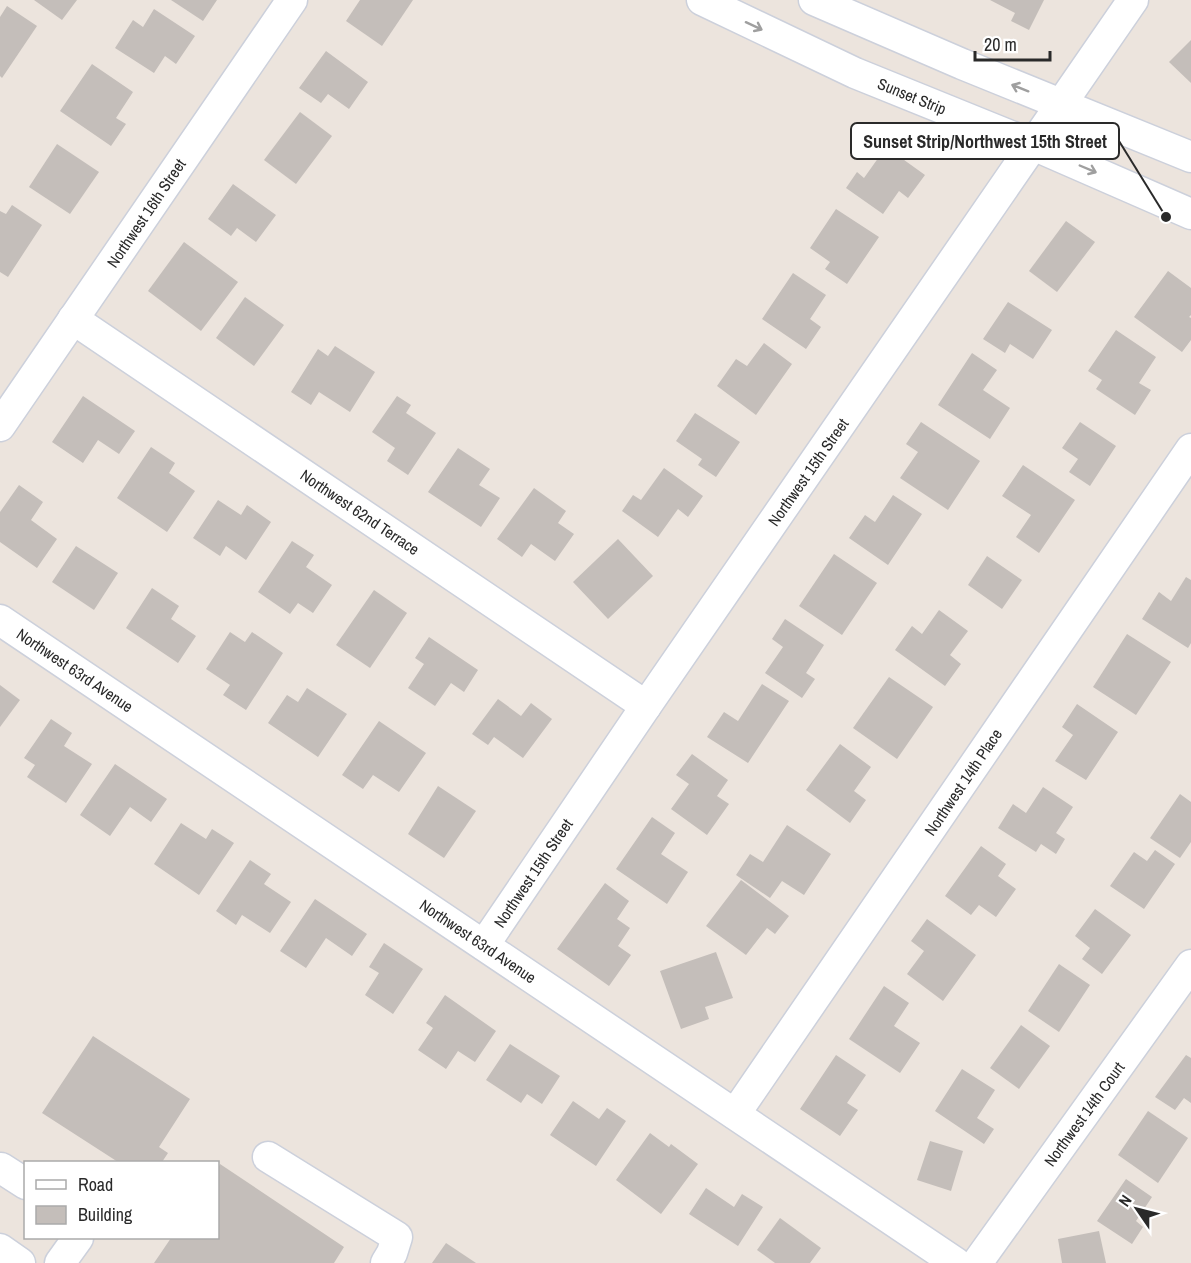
<svg xmlns="http://www.w3.org/2000/svg" width="1191" height="1263" font-family="'Archivo Narrow',sans-serif">
	<style>
		.building { fill: #c4beba }
		.lines { fill: none; stroke-linecap: round; stroke-linejoin: round }
		.minor-casing { stroke: #ccd0db; stroke-width: 33 }
		.minor { stroke: #fff; stroke-width: 30 }
		.oneway { stroke: #9f9f9f }
		.labels { text-anchor: middle; dominant-baseline: central; stroke-width: 6; stroke-linejoin: round; paint-order: stroke }
		.street-label { font-size: 16px; fill: #2a2a2a; stroke: #fff }
		.leader { fill: none; stroke: #2a2a2a; stroke-width: 2 }
		.callout-dot { fill: #2a2a2a; stroke: #fff; stroke-width: 2 }
		.callout { fill: #fff; stroke: #2a2a2a; stroke-width: 2 }
		.callout-label { font-size: 18px; text-anchor: middle; font-weight: bold; fill: #2a2a2a }
	</style>
	<rect width="100%" height="100%" fill="#ece4dd"/>
	<g class="building">
		<path d="M34 0H77L62 20Z"/>
		<path d="M171 0H217L203 21Z"/>
		<path d="M360 0H413L382 46 346 21Z"/>
		<path d="M990 0H1044L1029 30 1011 21 1015 13Z"/>
		<path d="M7 6 37 26 2 78 0 76V17Z"/>
		<path d="M154 9 195 36 176 64 165 56 154 73 115 48 133 20 143 27Z"/>
		<path d="M1191 40V83L1169 62Z"/>
		<path d="M326 51 368 82 349 109 328 94 321 103 299 88Z"/>
		<path d="M92 64 133 92 116 118 126 124 111 146 60 111Z"/>
		<path d="M300 112 332 136 296 184 264 160Z"/>
		<path d="M57 144 99 172 70 214 29 187Z"/>
		<path d="M886 147 925 175 908 198 899 191 883 214 846 188 857 172 864 178Z"/>
		<path d="M233 184 276 215 256 242 237 228 231 236 208 219Z"/>
		<path d="M12 205 42 225 8 277 0 272V211L6 214Z"/>
		<path d="M836 209 879 237 847 284 825 269 830 262 810 248Z"/>
		<path d="M1066 221 1095 242 1057 292 1029 271Z"/>
		<path d="M184 242 238 282 201 331 148 291Z"/>
		<path d="M1168 271 1191 288V315L1189 317 1191 318V340L1182 352 1134 317Z"/>
		<path d="M793 273 826 295 810 319 821 327 806 349 762 319Z"/>
		<path d="M245 297 284 325 254 366 216 338Z"/>
		<path d="M1008 302 1052 330 1033 359 1010 344 1005 353 983 339Z"/>
		<path d="M1116 330 1156 357 1139 383 1151 390 1135 415 1096 389 1102 380 1088 371Z"/>
		<path d="M764 343 792 364 756 415 717 386 736 359 747 366Z"/>
		<path d="M335 346 375 372 350 412 319 392 311 405 291 392 318 349 328 356Z"/>
		<path d="M972 353 997 370 983 390 1010 408 990 439 938 405Z"/>
		<path d="M83 396 135 431 119 454 98 440 83 463 52 442Z"/>
		<path d="M397 396 411 405 406 413 436 433 408 475 387 461 395 448 372 432Z"/>
		<path d="M695 413 740 442 716 477 698 465 702 459 676 441Z"/>
		<path d="M921 422 980 461 948 510 900 478 918 452 906 444Z"/>
		<path d="M1080 422 1116 446 1090 486 1069 472 1078 459 1062 448Z"/>
		<path d="M151 447 175 463 169 473 195 491 167 532 117 498Z"/>
		<path d="M458 448 490 469 479 485 500 498 481 527 428 492Z"/>
		<path d="M1023 465 1075 500 1039 553 1016 537 1031 515 1002 496Z"/>
		<path d="M664 468 703 496 688 517 678 509 658 537 622 511 633 495 641 500Z"/>
		<path d="M19 485 43 502 31 520 57 539 37 568 0 542V512Z"/>
		<path d="M534 488 566 511 558 523 574 534 555 561 531 544 522 557 497 539Z"/>
		<path d="M893 495 922 514 888 565 849 538 865 515 875 522Z"/>
		<path d="M218 500 241 515 247 505 271 522 246 560 226 546 220 556 193 538Z"/>
		<path d="M618 539 653 576 608 619 573 582Z"/>
		<path d="M292 541 314 555 306 567 332 585 313 613 298 603 290 614 258 592Z"/>
		<path d="M76 546 118 573 94 610 52 582Z"/>
		<path d="M834 554 877 583 842 635 799 606Z"/>
		<path d="M987 556 1022 580 1002 609 968 585Z"/>
		<path d="M1186 577 1191 580V643L1188 648 1142 619 1159 592 1171 601Z"/>
		<path d="M152 588 179 606 171 619 196 636 178 663 126 628Z"/>
		<path d="M374 590 407 613 370 668 336 645Z"/>
		<path d="M939 610 968 631 950 655 961 664 945 686 895 650 912 626 922 634Z"/>
		<path d="M785 619 824 645 806 673 815 679 802 698 765 673 783 647 772 639Z"/>
		<path d="M230 632 245 642 252 632 283 653 246 710 223 695 230 685 206 669Z"/>
		<path d="M1127 634 1171 662 1136 715 1093 687Z"/>
		<path d="M429 637 478 670 464 692 451 683 435 706 408 688 424 664 415 658Z"/>
		<path d="M889 677 933 707 897 759 853 728Z"/>
		<path d="M762 684 789 701 748 763 707 737 724 712 738 721Z"/>
		<path d="M0 685 20 700 0 727Z"/>
		<path d="M307 688 347 714 318 757 268 723 287 695 298 702Z"/>
		<path d="M498 699 521 716 531 703 552 719 523 758 494 737 488 745 472 734Z"/>
		<path d="M1077 704 1118 732 1086 780 1055 761 1073 735 1062 727Z"/>
		<path d="M51 719 72 733 64 746 92 764 66 803 27 777 35 765 24 758Z"/>
		<path d="M379 721 426 753 399 792 373 775 363 789 342 775Z"/>
		<path d="M840 744 871 767 854 791 866 800 850 823 806 790Z"/>
		<path d="M692 754 728 780 717 796 729 804 707 835 671 809 689 784 676 775Z"/>
		<path d="M115 764 167 799 151 822 130 807 110 836 80 815Z"/>
		<path d="M438 786 476 811 444 858 408 834Z"/>
		<path d="M1043 787 1073 807 1056 833 1065 839 1056 854 1041 844 1036 852 998 828 1013 804 1026 813Z"/>
		<path d="M1180 794 1191 802V842L1180 858 1150 838Z"/>
		<path d="M652 817 675 833 661 854 688 872 667 904 616 869Z"/>
		<path d="M181 823 206 839 212 829 234 843 199 895 154 864Z"/>
		<path d="M787 825 831 854 804 895 782 881 770 898 736 875 750 854 763 862Z"/>
		<path d="M981 846 1006 864 998 876 1016 889 996 917 979 905 971 915 945 896Z"/>
		<path d="M1155 850 1175 864 1144 909 1110 886 1134 852 1147 861Z"/>
		<path d="M250 860 271 874 264 884 291 902 270 933 242 915 236 925 216 911Z"/>
		<path d="M741 880 789 916 775 934 767 928 746 955 706 926Z"/>
		<path d="M605 883 629 901 617 919 630 928 618 946 631 955 609 986 557 949Z"/>
		<path d="M315 899 367 934 352 956 326 938 306 968 280 951Z"/>
		<path d="M1095 909 1131 935 1102 974 1082 959 1090 948 1075 936Z"/>
		<path d="M927 919 976 955 943 1001 907 974 924 951 911 941Z"/>
		<path d="M384 943 423 969 393 1014 365 995 379 973 369 967Z"/>
		<path d="M716 952 733 998 705 1007 709 1019 681 1029 660 971Z"/>
		<path d="M1059 964 1090 985 1059 1032 1028 1011Z"/>
		<path d="M884 986 909 1003 894 1026 920 1043 900 1073 849 1039Z"/>
		<path d="M445 995 496 1031 475 1062 458 1051 446 1069 418 1050 433 1028 426 1023Z"/>
		<path d="M1021 1025 1050 1046 1019 1089 990 1068Z"/>
		<path d="M93 1036 190 1099 159 1147 168 1153 162 1162H118L42 1113Z"/>
		<path d="M510 1044 560 1076 542 1104 527 1094 521 1103 486 1080Z"/>
		<path d="M836 1055 866 1075 847 1103 858 1110 840 1136 800 1109Z"/>
		<path d="M1186 1055 1191 1058V1103L1184 1098 1175 1110 1155 1097Z"/>
		<path d="M962 1069 995 1090 977 1118 994 1129 984 1144 935 1111Z"/>
		<path d="M573 1101 599 1119 607 1108 626 1121 596 1166 550 1135Z"/>
		<path d="M1148 1111 1188 1138 1158 1183 1118 1155Z"/>
		<path d="M650 1133 669 1147 671 1144 698 1164 661 1214 616 1180Z"/>
		<path d="M930 1141 963 1151 951 1191 917 1180Z"/>
		<path d="M220 1164 344 1247 334 1263H154L171 1238H218V1169Z"/>
		<path d="M1126 1179 1152 1197 1136 1221 1143 1227 1132 1244 1097 1221Z"/>
		<path d="M706 1188 734 1207 742 1194 763 1207 738 1246 689 1214Z"/>
		<path d="M780 1218 821 1248 810 1263H775L757 1250Z"/>
		<path d="M1099 1231 1106 1263H1062L1058 1239Z"/>
		<path d="M446 1243 476 1263H432Z"/>
	</g>
	<g class="lines">
		<defs>
			<g id="minor">
				<path d="M702 0 855 73 1033 145 1191 214"/>
				<path d="M814 0 962 64 1191 157"/>
				<path d="M73 319 646 706"/>
				<path d="M0 426 292 0"/>
				<path d="M0 620 956 1263"/>
				<path d="M484 945 646 706 1133 0"/>
				<path d="M735 1114 1191 449"/>
				<path d="M268 1157 397 1237 392 1253 386 1263"/>
				<path d="M1 1168 26 1184"/>
				<path d="M0 1249 20 1263"/>
				<path d="M60 1263 78 1238"/>
				<path d="M977 1263 1191 965"/>
			</g>
		</defs>
		<use href="#minor" class="minor-casing"/>
		<use href="#minor" class="minor"/>
	</g>
	<defs><path id="oneway-shaft" d="M-6 0H5M1.5-3L5.5 0L1.5 3" fill="none" stroke-width="1.6" stroke-linecap="round" stroke-linejoin="round" transform="scale(1.5)"/></defs>
	<g class="oneway">
		<use href="#oneway-shaft" transform="translate(754 26) rotate(25)"/>
		<use href="#oneway-shaft" transform="translate(1020 88) rotate(-158)"/>
		<use href="#oneway-shaft" transform="translate(1088 169) rotate(23)"/>
	</g>
	<g class="labels">
		<g class="street-label">
			<text transform="translate(912 96) rotate(22)">Sunset Strip</text>
			<text transform="translate(146 213) rotate(-56)">Northwest 16th Street</text>
			<text transform="translate(808 472) rotate(-55)">Northwest 15th Street</text>
			<text transform="translate(360 512) rotate(34)">Northwest 62nd Terrace</text>
			<text transform="translate(75 670) rotate(34)">Northwest 63rd Avenue</text>
			<text transform="translate(963 782) rotate(-56)">Northwest 14th Place</text>
			<text transform="translate(533 873) rotate(-56)">Northwest 15th Street</text>
			<text transform="translate(478 941) rotate(34)">Northwest 63rd Avenue</text>
			<text transform="translate(1084 1114) rotate(-54)">Northwest 14th Court</text>
		</g>
	</g>
	<path class="leader" d="M1166 217L1119 141"/>
	<circle class="callout-dot" cx="1166" cy="217" r="6"/>
	<rect class="callout" x="851" y="123" width="268" height="36" rx="6"/>
	<g class="callout-label">
		<text x="985" y="148">Sunset Strip/Northwest 15th Street</text>
	</g>
	<rect x="24" y="1161" width="195" height="78" fill="#ffffff" stroke="#aaaaaa" stroke-width="1.5"/>
	<rect x="36" y="1180" width="30" height="9" fill="#ffffff" stroke="#aaaaaa" stroke-width="1.5"/>
	<text x="78" y="1191" font-size="18" fill="#2a2a2a">Road</text>
	<rect x="36" y="1206" width="30" height="18" fill="#c4beba" stroke="#aaaaaa" stroke-width="1.5"/>
	<text x="78" y="1221" font-size="18" fill="#2a2a2a">Building</text>
	<g transform="translate(1137 1209) rotate(305)" stroke="#ffffff" stroke-width="4.5" paint-order="stroke">
	<path d="M0-4.5L10 22L0 15L-10 22Z" fill="#2a2a2a"/>
	<text y="-9" font-size="16" font-weight="bold" text-anchor="middle" fill="#2a2a2a">N</text>
	</g>
	<path d="M975 51v9h75v-9" fill="none" stroke="#2a2a2a" stroke-width="3"/>
	<text x="984" y="51" font-size="18" fill="#2a2a2a" stroke="#ffffff" stroke-width="4.5" paint-order="stroke">20 m</text>
</svg>
